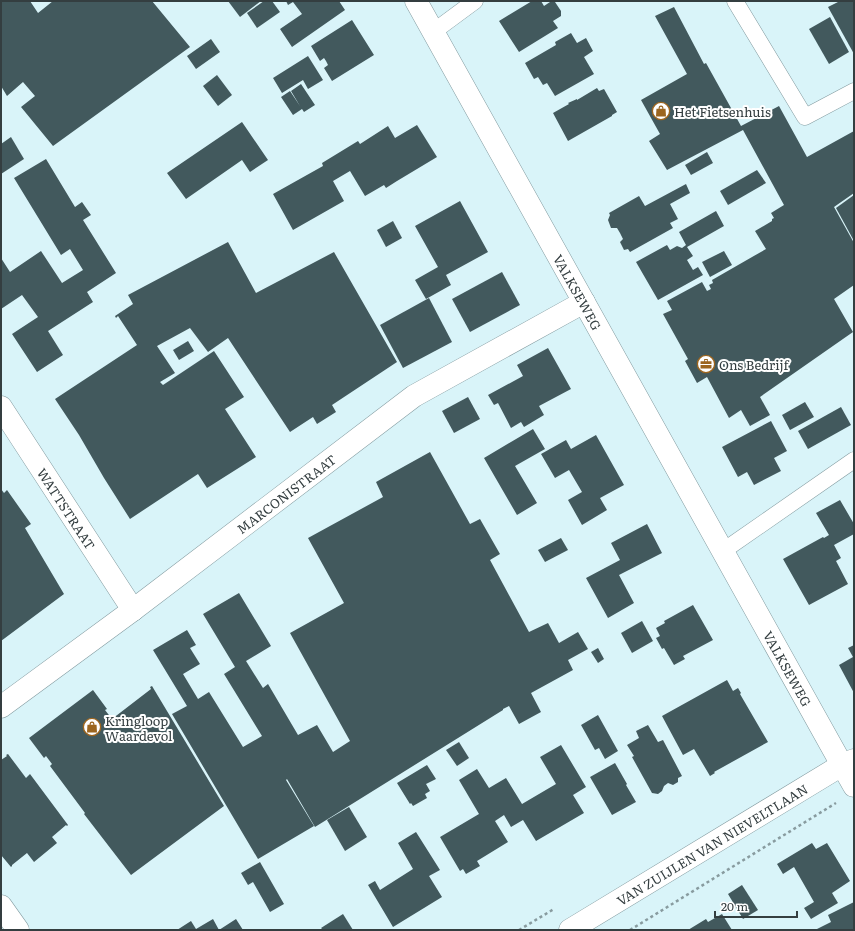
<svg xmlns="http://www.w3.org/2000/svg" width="855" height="931" font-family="Literata,serif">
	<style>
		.building { fill: #42595d }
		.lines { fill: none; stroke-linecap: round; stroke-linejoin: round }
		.lane-casing { stroke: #839ba0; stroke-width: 17 }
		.street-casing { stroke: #839ba0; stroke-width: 23 }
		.secondary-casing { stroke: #839ba0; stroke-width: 23 }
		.path { stroke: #889b9f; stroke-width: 2.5; stroke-dasharray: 3 3; stroke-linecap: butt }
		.lane { stroke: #fff; stroke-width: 16 }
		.street { stroke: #fff; stroke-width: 22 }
		.secondary { stroke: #fff; stroke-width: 22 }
		.labels { text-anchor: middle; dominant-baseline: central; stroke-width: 4; stroke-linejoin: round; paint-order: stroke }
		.poi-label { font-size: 13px; fill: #343e40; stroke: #fff; text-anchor: start }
		.street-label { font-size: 13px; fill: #343e40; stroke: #fff }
	</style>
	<rect width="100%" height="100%" fill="#d9f4f9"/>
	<g class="building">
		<path d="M1 1H30L38 13 53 1H152L190 47 53 146 21 107 35 96 23 82 7 96 1 86Z"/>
		<path d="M228 1H261L240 17Z"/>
		<path d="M264 1H272L280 12 257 28 247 13Z"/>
		<path d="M286 1H339L345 10 292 47 280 29 302 14 293 2 288 5Z"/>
		<path d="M532 1H541L544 6 550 2H555L561 11V16L553 21 558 28 519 52 499 21Z"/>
		<path d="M840 1H854V54L828 7Z"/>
		<path d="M674 7 704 64 706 63 741 126 779 106 807 157 854 131V193L834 207 854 243V285L834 299 853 332 760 397 770 415 750 426 741 410 729 418 707 377 697 383 685 361 688 359 663 314 672 310 667 301 702 282 707 291 711 289 709 285 713 283 712 280 766 249 755 231 772 221V219L774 218 771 213 784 205 743 130 667 170 649 141 660 134 641 100 687 74 655 16Z"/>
		<path d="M830 17 849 52 829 64 809 29Z"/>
		<path d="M352 20 374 55 332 81 324 68 328 65 326 61 324 58 320 61 311 46Z"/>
		<path d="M571 33 577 43 586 38 593 51 584 57 594 74 555 96 547 83 543 85 538 77 534 79 525 63 556 45 555 42Z"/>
		<path d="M211 39 220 52 196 69 187 56Z"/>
		<path d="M308 56 323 80 308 89 303 80 282 93 273 78Z"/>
		<path d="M217 75 232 95 218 106 203 86Z"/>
		<path d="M301 84 315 105 304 112 302 109 293 115 281 97 290 91 300 106 291 91Z"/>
		<path d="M597 88 599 91 604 89 617 112 612 115V116L568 141 553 113 569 104 568 103 577 99V100Z"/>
		<path d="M242 122 268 160 250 172 242 160 186 199 167 173Z"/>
		<path d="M417 125 437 157 397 181 386 188 384 185 365 196 350 171 333 181 344 201 293 230 273 194 323 166 322 163 358 141 360 144 388 126 395 138Z"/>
		<path d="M11 137 24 159 1 174V144Z"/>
		<path d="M707 152 713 163 691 175 685 165Z"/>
		<path d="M46 159 75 207 82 202 91 215 83 220 116 273 87 292 93 302 48 331 63 355 37 372 12 334 38 317 22 295 1 309V258L10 272 41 251 62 283 83 270 70 249 61 255 14 178Z"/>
		<path d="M757 170 766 183 728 205 720 191Z"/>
		<path d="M686 184 690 193 670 204 678 219 670 223 673 228 630 252 628 249 624 250 620 242 623 239 620 233 617 228H611L608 220 610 215 609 213 639 196 645 206Z"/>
		<path d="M854 195V241L836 208Z"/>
		<path d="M460 201 488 252 446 275 451 285 426 299 415 280 438 267 415 226Z"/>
		<path d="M716 211 724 226 687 247 693 256 687 260 693 270 698 267 703 275 658 300 636 262 667 245 670 250 677 246 682 248 686 245 679 232Z"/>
		<path d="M393 221 402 238 386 247 377 230Z"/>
		<path d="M228 242 256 293 334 252 397 362 332 405 336 412 317 424 313 417 290 432 228 338 208 352 190 328 157 346 175 373 160 382 163 385 214 351 244 397 225 409 256 457 207 488 198 474 130 519 104 478 79 435 55 399 137 345 118 316 116 318 115 316 133 304 128 295Z"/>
		<path d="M724 251 732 265 710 277 702 262Z"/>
		<path d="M502 272 520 305 470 332 452 299Z"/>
		<path d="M429 298 452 342 403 368 380 325Z"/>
		<path d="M188 341 194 351 179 360 173 350Z"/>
		<path d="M548 348 571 389 539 406 544 415 524 427 521 422 511 428 498 403 494 405 488 395 523 376 517 365Z"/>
		<path d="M468 397 480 419 454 433 442 411Z"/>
		<path d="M805 402 814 417 790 430 782 415Z"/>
		<path d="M841 407 851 425 808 449 798 431Z"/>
		<path d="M771 421 787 451 774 458 781 471 754 485 747 472 738 477 722 447Z"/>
		<path d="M533 429 545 449 515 466 537 503 517 515 484 458Z"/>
		<path d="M596 435 624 485 600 498 607 510 582 525 568 500 582 492 569 470 555 478 541 454 566 440 571 449Z"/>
		<path d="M430 452 470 524 480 519 500 554 490 560 529 632 548 623 559 643 578 632 588 649 568 660 573 670 531 693 541 712 519 724 509 706 503 709V710L315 827 287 779 286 780 314 826 258 859 172 714 187 706 153 650 187 630 196 645 190 648 200 664 183 674 198 699 209 692 243 747 262 736 224 674 235 667 203 614 239 593 271 646 246 661 263 688 268 684 298 735 317 725 333 752 350 741 290 633 344 603 308 538 383 497 376 482Z"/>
		<path d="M1 489 4 493 7 490 31 524 25 528 64 594 1 641Z"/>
		<path d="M840 500 854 524V534L834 545 841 558 836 561 848 584 809 605 783 559 823 537 824 538 829 535 816 513Z"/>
		<path d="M647 524 662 553 619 575 634 603 608 618 586 578 620 560 611 543Z"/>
		<path d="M561 538 568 550 545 562 538 550Z"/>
		<path d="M693 605 713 640 683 656 685 659 674 665 664 648 662 649 656 638 660 636 656 628 665 623 664 621Z"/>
		<path d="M642 621 653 641 632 653 621 633Z"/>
		<path d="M854 645V693L839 665 853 657 848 648Z"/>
		<path d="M598 648 604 659 598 663 591 652Z"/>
		<path d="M727 680 733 691 738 688 741 693 740 694 768 742 714 772 715 773 710 776 694 749 683 755 662 716Z"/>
		<path d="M152 686 224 806 131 875 84 814 85 813 50 766 52 764 46 756 44 758 29 738 93 690 107 709 105 710 112 719 151 689 150 687Z"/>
		<path d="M598 715 618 751 605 759 599 748 595 750 581 725Z"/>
		<path d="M648 725 658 742 663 740 682 776 678 778V782L673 785 668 783 664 786 662 791 658 794 652 793 632 757 634 756 627 745 639 738 636 731Z"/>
		<path d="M459 742 469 758 457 766 446 750Z"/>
		<path d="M561 745 586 787 573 795 584 813 536 841 523 820 511 827 504 815 495 821 508 842 477 861 480 866 466 874 463 869 460 871 440 837 479 814 459 780 477 769 489 788 506 778 522 804 556 784 540 757Z"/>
		<path d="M8 754 26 778 30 774 68 825 67 826 66 825 52 837 57 843 34 862 27 853 12 865V866L11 867 1 855V760L7 756 6 755Z"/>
		<path d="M615 763 627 784 626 785 636 802 612 815 590 777Z"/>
		<path d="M427 765 436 779 426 784 430 791 425 794 427 798 413 806 411 803 410 804 397 783Z"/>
		<path d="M349 807 367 837 345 851 327 820Z"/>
		<path d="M416 832 440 870 429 876 442 897 393 927 368 885 375 881 380 890 413 869 398 843Z"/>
		<path d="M812 843 816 849 827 843 850 881 832 893 838 903 811 919 804 908 814 902 794 867 783 874 777 864Z"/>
		<path d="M260 862 284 904 270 912 253 882 248 885 241 873Z"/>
		<path d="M742 885 758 910 743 919 728 894Z"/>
		<path d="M854 902V930H815L831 922 828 915Z"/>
		<path d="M343 914 353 930H323L321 928Z"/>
		<path d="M722 914 732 930H688L706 919 708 922Z"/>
		<path d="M213 919 219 930 236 919 243 930H177L191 921 196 929Z"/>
	</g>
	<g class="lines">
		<defs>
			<g id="lane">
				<path d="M735 1 805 117 854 91"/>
				<path d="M433 32 475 1"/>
				<path d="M723 551 854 460"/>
			</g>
			<g id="street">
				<path id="s1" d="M1 407 133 610"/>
				<path id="s2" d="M1 707 133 610 414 396 584 302"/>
				<path d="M842 765 854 786"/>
				<path d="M1 906 18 930"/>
			</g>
			<g id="secondary">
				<path id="s3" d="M416 1 842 765"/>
				<path id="s4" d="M570 930 842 765 854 760"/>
			</g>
		</defs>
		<use href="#lane" class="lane-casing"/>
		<use href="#street" class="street-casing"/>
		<use href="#secondary" class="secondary-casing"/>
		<g class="path">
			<path d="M519 930 554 909"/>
			<path d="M630 930 836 803"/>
		</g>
		<use href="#lane" class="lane"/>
		<use href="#street" class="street"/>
		<use href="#secondary" class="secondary"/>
	</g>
	<defs>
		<symbol id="shop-ring" viewBox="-11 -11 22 22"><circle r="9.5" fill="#fff" stroke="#9c651f" stroke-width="1.5"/><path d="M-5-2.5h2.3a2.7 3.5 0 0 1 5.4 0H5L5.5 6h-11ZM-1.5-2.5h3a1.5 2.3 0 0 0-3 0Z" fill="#9c651f"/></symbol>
		<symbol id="office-ring" viewBox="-11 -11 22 22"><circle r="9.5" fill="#fff" stroke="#9c651f" stroke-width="1.5"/><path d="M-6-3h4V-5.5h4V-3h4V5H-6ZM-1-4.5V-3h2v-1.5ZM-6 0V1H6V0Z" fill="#9c651f"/></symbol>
	</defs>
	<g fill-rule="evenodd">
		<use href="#shop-ring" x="651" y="101" width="20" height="20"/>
		<use href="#office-ring" x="696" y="354" width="20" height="20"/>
		<use href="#shop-ring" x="82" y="717" width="20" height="20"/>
	</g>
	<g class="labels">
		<g class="poi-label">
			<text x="674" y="111">Het Fietsenhuis</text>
			<text x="719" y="364">Ons Bedrijf</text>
			<text x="105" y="720">Kringloop<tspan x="105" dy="15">Waardevol</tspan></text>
		</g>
		<g class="street-label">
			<text stroke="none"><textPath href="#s3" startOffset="333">VALKSEWEG</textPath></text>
			<text stroke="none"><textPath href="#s2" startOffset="356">MARCONISTRAAT</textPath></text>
			<text stroke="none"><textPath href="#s1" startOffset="121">WATTSTRAAT</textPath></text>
			<text stroke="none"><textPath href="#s3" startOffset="764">VALKSEWEG</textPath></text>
			<text stroke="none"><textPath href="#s4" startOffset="166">VAN ZUIJLEN VAN NIEVELTLAAN</textPath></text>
		</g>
	</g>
	<rect width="855" height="931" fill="none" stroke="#343e40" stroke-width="4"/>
	<path d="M715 911v6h82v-6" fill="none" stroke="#343e40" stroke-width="2"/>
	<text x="721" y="911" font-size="12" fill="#343e40" stroke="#ffffff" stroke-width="3" paint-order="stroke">20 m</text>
</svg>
